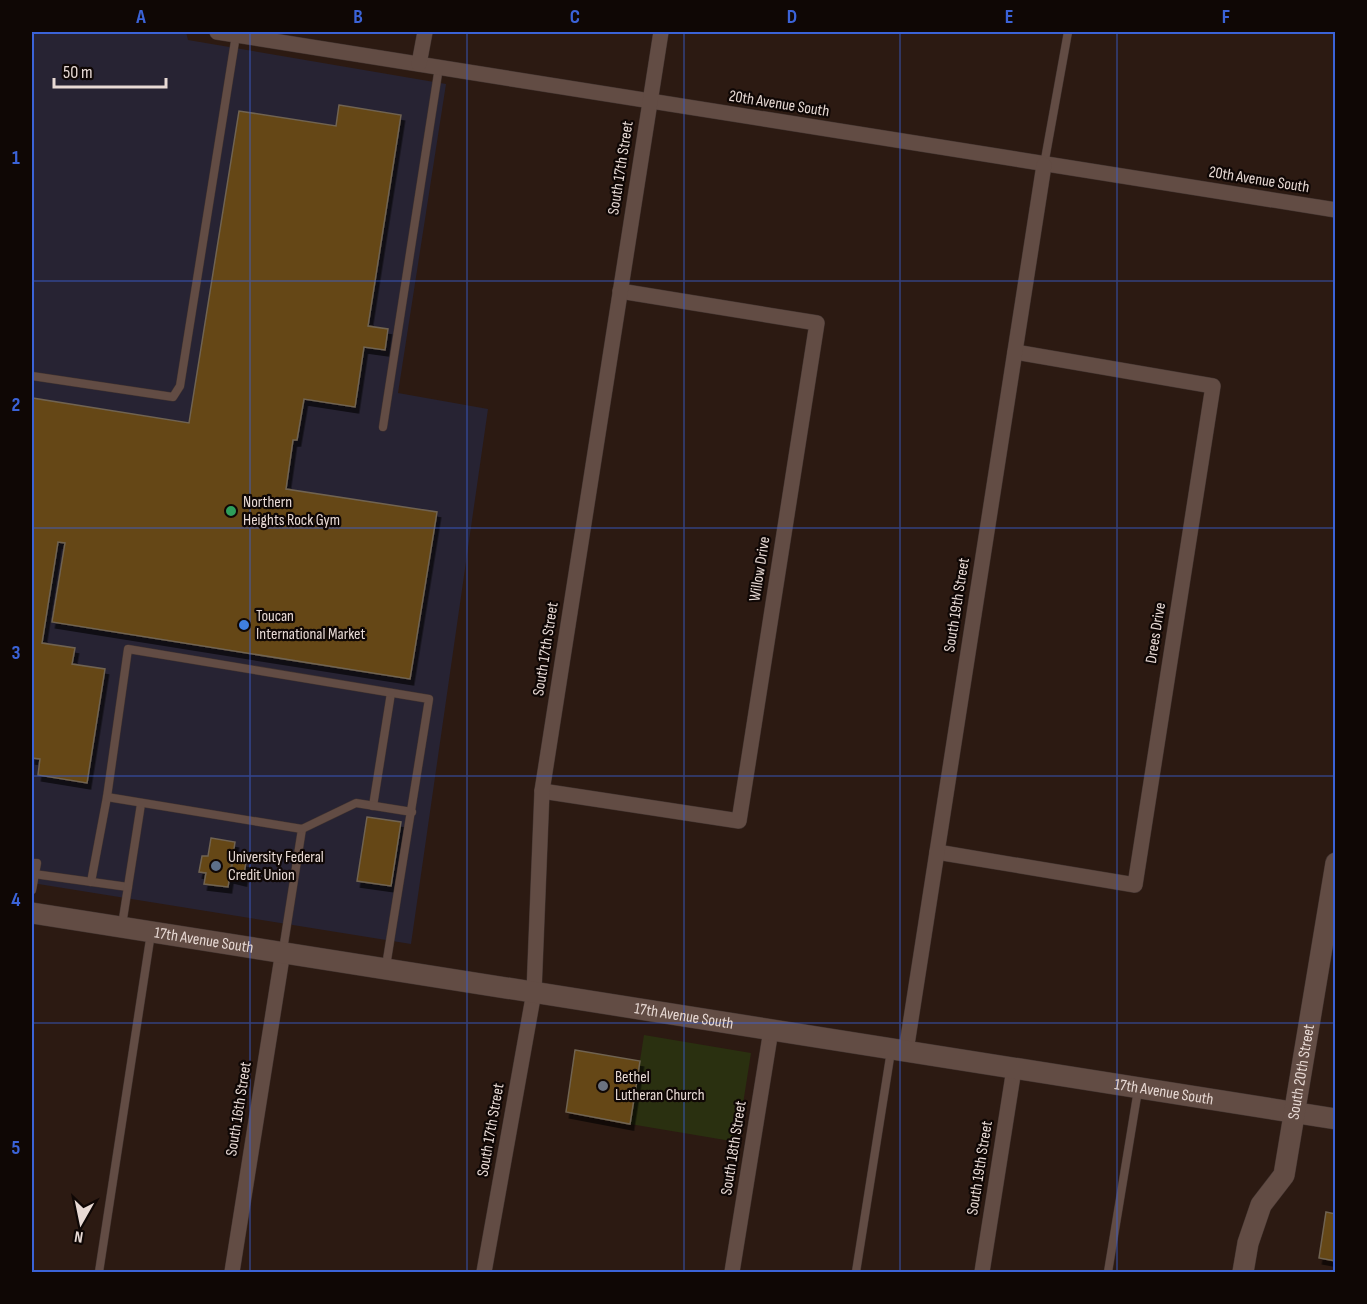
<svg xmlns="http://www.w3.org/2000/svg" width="1367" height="1304" font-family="'Sofia Sans Condensed',sans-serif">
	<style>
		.commercial { fill: #272333 }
		.green { fill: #2a3010 }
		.building { fill: #654613; stroke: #706351; stroke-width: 1.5; filter: url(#shadow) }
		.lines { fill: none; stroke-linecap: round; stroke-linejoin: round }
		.lane-casing { stroke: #423430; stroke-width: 9 }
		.street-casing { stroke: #423430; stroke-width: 16 }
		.secondary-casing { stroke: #423430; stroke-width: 22 }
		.lane { stroke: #624c44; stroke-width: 8 }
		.street { stroke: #624c44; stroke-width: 15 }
		.secondary { stroke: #624c44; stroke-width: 21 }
		.grid { fill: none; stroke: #3b63d8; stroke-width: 1.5; stroke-opacity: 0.55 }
		.leisure-dot { fill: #2e9e5b; stroke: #0f0705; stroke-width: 2 }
		.shop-dot { fill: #3f7fe0; stroke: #0f0705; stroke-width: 2 }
		.service-dot { fill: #5c6f8a; stroke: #0f0705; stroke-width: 2 }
		.worship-dot { fill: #6b7280; stroke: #0f0705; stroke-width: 2 }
		.labels { text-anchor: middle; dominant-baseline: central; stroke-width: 4.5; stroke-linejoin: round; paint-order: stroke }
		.street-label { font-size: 16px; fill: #e8dad5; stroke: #0f0705 }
		.poi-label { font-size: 16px; fill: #e8dad5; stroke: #0f0705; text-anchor: start }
		.neatline { fill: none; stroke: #3b63d8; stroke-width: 2 }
		.grid-label { font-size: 20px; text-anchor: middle; font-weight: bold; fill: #3b63d8 }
	</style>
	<defs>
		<filter id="shadow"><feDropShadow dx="3.5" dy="6" stdDeviation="0" flood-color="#0009"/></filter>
	</defs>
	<rect width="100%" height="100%" fill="#2c1a12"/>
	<path class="commercial" d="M32 32H186L188 40 446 84 398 393 488 409 411 944 32 883Z"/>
	<path class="green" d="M644 1035 751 1053 737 1142 630 1124Z"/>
	<g class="building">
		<path d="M339 105 401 115 368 326 388 329 385 350 364 347 355 407 304 399 297 440H293L286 489 437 512 410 679 52 622 65 543 58 542 42 643 75 648 72 664 105 669 87 783 38 775 40 759 32 758V398L189 423 239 111 336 126Z"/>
		<path d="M367 817 401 822 391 886 357 881Z"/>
		<path d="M211 838 235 842 228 887 204 884 206 873 199 872 202 856H208Z"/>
		<path d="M233 860 246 862 243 880 230 877Z"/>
		<path d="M575 1050 640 1061 630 1124 566 1112Z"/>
		<path d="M1326 1212 1336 1214V1261L1319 1258Z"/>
	</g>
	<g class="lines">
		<defs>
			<g id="lane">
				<path d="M1044 165 1068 32"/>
				<path d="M32 376 173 397 180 386 236 35"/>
				<path d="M383 427 439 67"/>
				<path d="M373 806 391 693"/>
				<path d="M32 863H37L32 890"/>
				<path d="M34 874 128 887"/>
				<path d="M91 882 107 797"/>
				<path d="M122 925 141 804"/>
				<path d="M283 950 302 829"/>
				<path d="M386 966 429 699 128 649 107 797 302 829 356 803 412 812"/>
				<path d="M99 1272 151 933"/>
				<path d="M856 1272 891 1051"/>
				<path d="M1108 1272 1138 1090"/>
			</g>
			<g id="street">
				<path d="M217 32 1336 210"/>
				<path d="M419 64 425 32"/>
				<path d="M542 791 739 821 817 323 620 291"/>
				<path d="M937 852 1135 885 1213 386 1015 352"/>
				<path d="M906 1051 1044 165"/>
				<path d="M232 1272 283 951"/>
				<path d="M484 1272 534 992 542 791 661 32"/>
				<path d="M732 1272 771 1030"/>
				<path d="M982 1272 1014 1069"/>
			</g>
			<g id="secondary">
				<path id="s1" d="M32 913 1336 1119"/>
				<path id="s2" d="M1243 1272 1248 1243 1261 1205 1284 1175 1336 863"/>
			</g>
		</defs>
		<use href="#lane" class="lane-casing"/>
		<use href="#street" class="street-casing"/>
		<use href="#secondary" class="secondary-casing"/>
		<use href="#lane" class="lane"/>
		<use href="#street" class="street"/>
		<use href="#secondary" class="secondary"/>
	</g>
	<path class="grid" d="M250 32V1272M467 32V1272M684 32V1272M900 32V1272M1117 32V1272M32 281H1336M32 528H1336M32 776H1336M32 1023H1336"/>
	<circle class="leisure-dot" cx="231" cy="511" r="6"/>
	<circle class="shop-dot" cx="244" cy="625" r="6"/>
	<circle class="service-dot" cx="216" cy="866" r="6"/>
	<circle class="worship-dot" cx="603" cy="1086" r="6"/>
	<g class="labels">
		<g class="street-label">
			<text transform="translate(779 104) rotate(9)">20th Avenue South</text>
			<text transform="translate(621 168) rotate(-81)">South 17th Street</text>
			<text transform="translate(1259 180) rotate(9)">20th Avenue South</text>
			<text transform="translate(760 569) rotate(-81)">Willow Drive</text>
			<text transform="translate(957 605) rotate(-81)">South 19th Street</text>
			<text transform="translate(1156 633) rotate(-81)">Drees Drive</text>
			<text transform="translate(546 649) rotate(-81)">South 17th Street</text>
			<text stroke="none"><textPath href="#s1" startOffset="174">17th Avenue South</textPath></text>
			<text stroke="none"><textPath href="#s1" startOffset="660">17th Avenue South</textPath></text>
			<text stroke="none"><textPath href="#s2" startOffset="212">South 20th Street</textPath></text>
			<text stroke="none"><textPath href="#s1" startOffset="1146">17th Avenue South</textPath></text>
			<text transform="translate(239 1109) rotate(-81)">South 16th Street</text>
			<text transform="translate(491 1130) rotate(-80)">South 17th Street</text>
			<text transform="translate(734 1148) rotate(-81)">South 18th Street</text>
			<text transform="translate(980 1168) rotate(-81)">South 19th Street</text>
		</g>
		<g class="poi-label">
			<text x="243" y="502">Northern<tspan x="243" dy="18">Heights Rock Gym</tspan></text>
			<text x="256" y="616">Toucan<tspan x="256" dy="18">International Market</tspan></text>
			<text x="228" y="857">University Federal<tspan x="228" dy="18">Credit Union</tspan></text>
			<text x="615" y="1077">Bethel<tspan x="615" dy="18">Lutheran Church</tspan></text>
		</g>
	</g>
	<rect width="1367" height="1304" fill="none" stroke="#0f0705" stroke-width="66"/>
	<g transform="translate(81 1223) rotate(189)" stroke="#0f0705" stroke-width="4.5" paint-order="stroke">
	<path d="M0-4.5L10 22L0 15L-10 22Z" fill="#e8dad5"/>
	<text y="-9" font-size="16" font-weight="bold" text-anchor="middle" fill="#e8dad5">N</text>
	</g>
	<path d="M54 78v9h112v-9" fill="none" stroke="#e8dad5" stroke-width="3"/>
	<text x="63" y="78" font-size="18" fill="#e8dad5" stroke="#0f0705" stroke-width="4.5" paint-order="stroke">50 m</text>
	<rect x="33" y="33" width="1301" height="1238" class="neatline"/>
	<g class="grid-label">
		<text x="141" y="23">A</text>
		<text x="358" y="23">B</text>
		<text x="575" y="23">C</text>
		<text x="792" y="23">D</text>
		<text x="1009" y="23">E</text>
		<text x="1226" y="23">F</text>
		<text x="16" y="164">1</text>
		<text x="16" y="411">2</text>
		<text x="16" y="659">3</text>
		<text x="16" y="906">4</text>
		<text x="16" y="1154">5</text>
	</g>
</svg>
